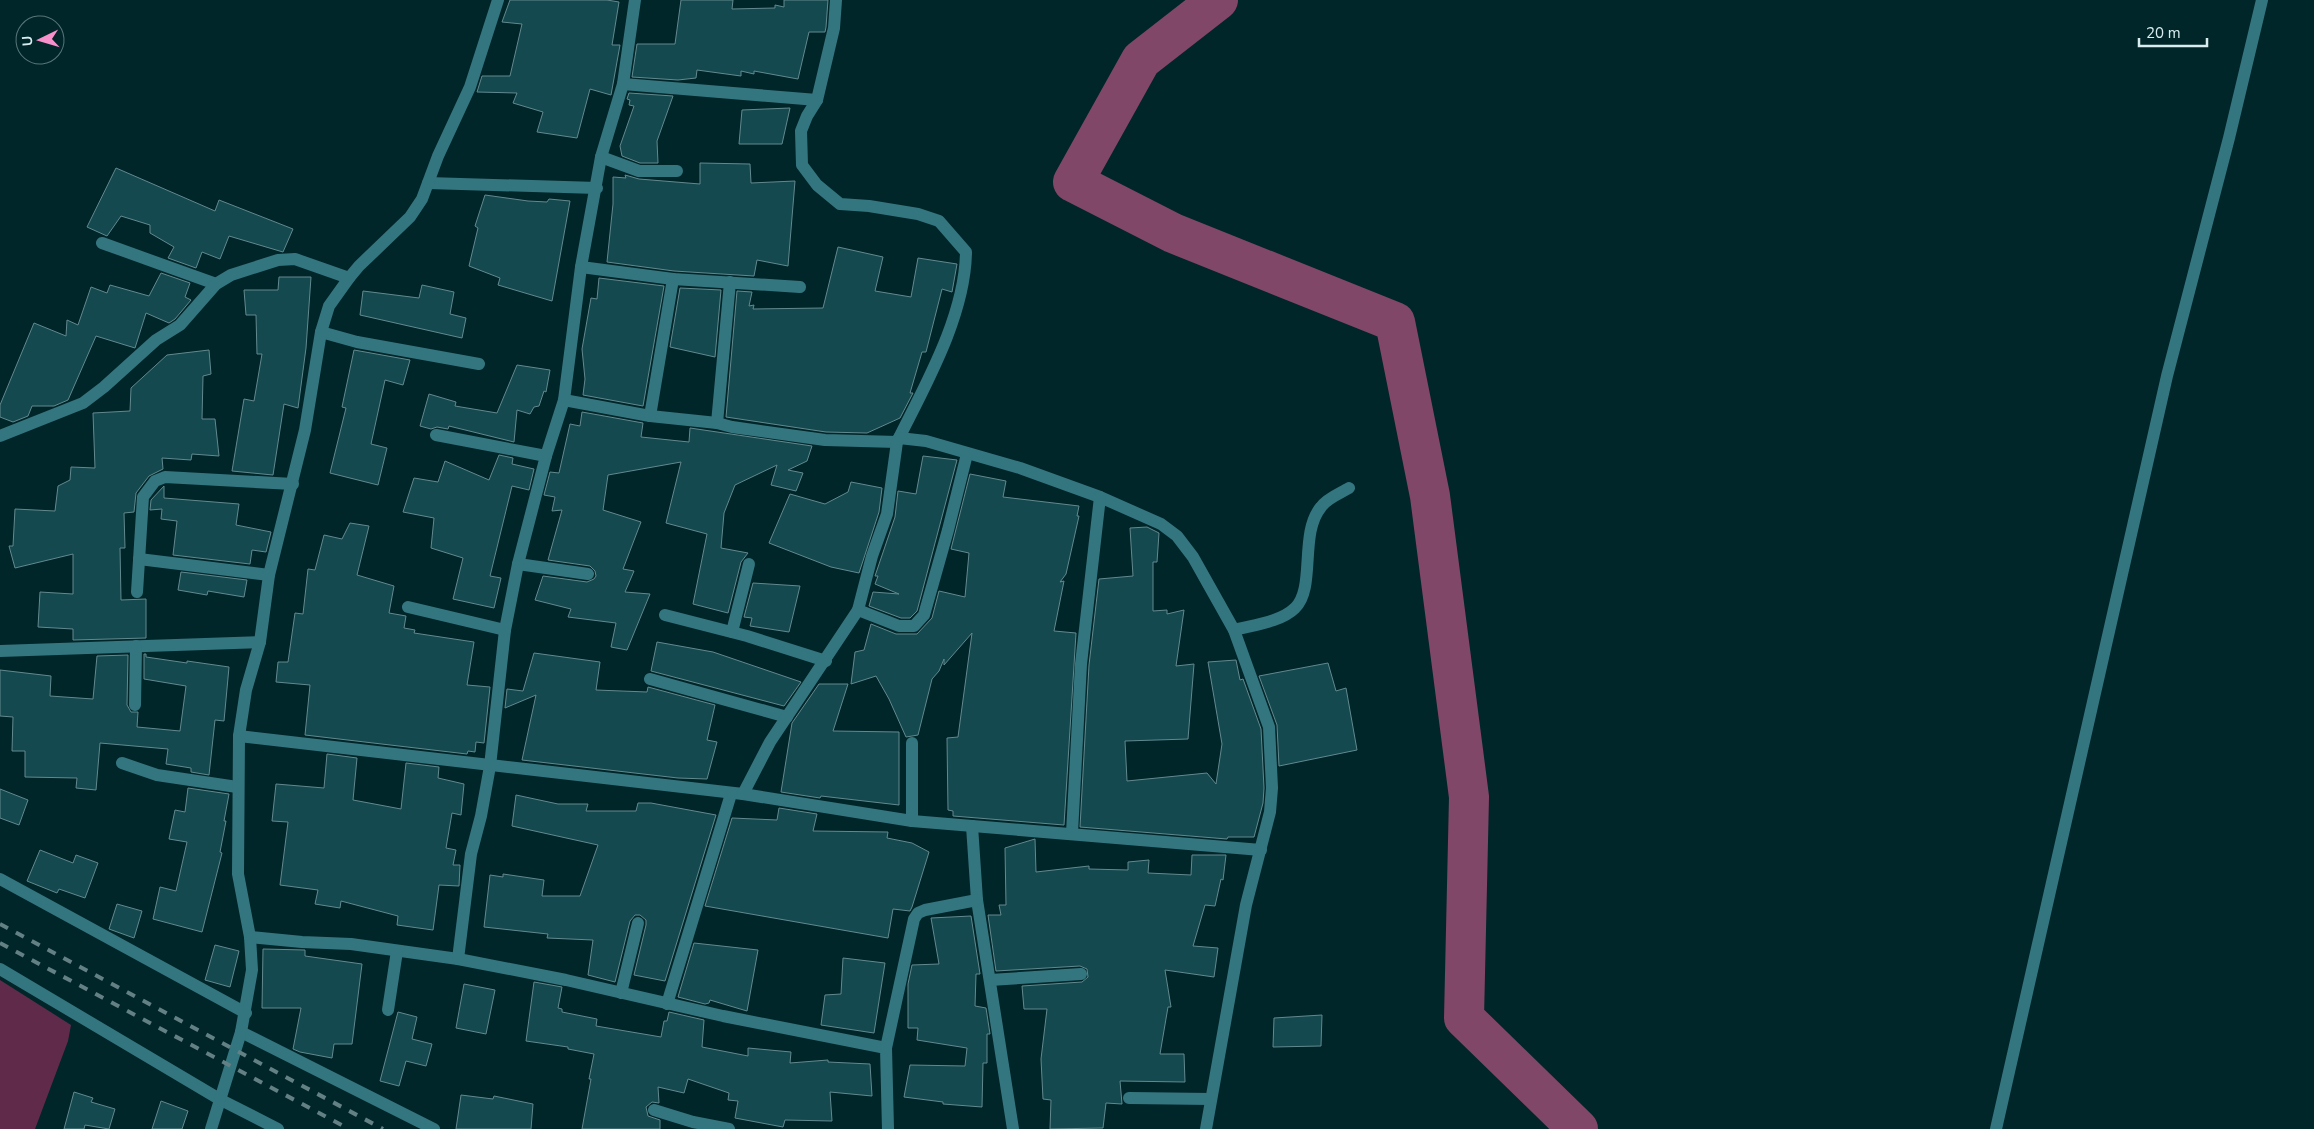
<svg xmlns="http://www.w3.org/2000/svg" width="2314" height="1129" font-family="'Nunito Sans',sans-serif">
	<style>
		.green { fill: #602b4a }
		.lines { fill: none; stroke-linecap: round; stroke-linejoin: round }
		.river { stroke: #814768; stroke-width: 40 }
		.building { fill: #14494f; stroke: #62898e }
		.minor { stroke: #34767f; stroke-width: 12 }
		.rail { stroke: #638185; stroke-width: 4; stroke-dasharray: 9 9; stroke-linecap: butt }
	</style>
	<rect width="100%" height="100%" fill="#00262a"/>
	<path class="green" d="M0 980 71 1025 68 1041 35 1129H0Z"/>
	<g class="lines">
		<path class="river" d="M1218 0 1141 60 1073 182 1173 233 1395 322 1430 496 1469 797 1464 1018 1578 1129"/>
	</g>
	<g class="building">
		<path d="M510 0H607L619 2 612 45H620L611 95 590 89 577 138 537 132 543 112 513 103 517 93 477 92 482 76H510L522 24 502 22Z"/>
		<path d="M681 0H733L732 9 775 8V5L784 7V0H828L826 27 825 32H809L798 79 754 71V74L741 71V76L697 70 696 78 678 80 632 77 637 44H675Z"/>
		<path d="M629 93 673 96 657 141 658 163H640L622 156 620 146 634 106 629 105 630 100 627 99Z"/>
		<path d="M790 108 782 144H739L742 110Z"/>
		<path d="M700 163 750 164 751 183 795 181 788 266 757 260 754 276 674 271 607 262 613 204V177L626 178 625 175 639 179 700 184Z"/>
		<path d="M116 168 215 211 219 200 293 229 283 252 229 236 220 259 202 252 196 268 168 258 174 247 150 233V225L121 216 107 236 87 227Z"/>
		<path d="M485 195 528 201 547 202 549 199 570 201 552 301 498 285 500 278 469 266 478 228 475 226Z"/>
		<path d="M838 247 883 257 875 291 911 297 918 258 957 264 952 292 942 289 926 352H922L910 393H913L900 418 867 433 826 432 726 417 737 291 752 292 749 306 754 305 753 309 823 308Z"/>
		<path d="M161 273 190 283 185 297 191 300 175 319 169 323 146 313 135 348 96 336 68 400 54 406H32L28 416 13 422 0 417V405L34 323 66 336 67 320 78 325 91 287 107 293 110 285 149 296Z"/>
		<path d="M279 277H311L306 348 298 408 284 404 273 475 232 471 244 399 254 401 262 354H257L256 315H246L244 290H278Z"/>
		<path d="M599 278 664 286 643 406 583 395 585 379 582 349 591 298 597 299Z"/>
		<path d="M422 285 454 292 450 314 466 318 462 338 360 315 363 291 419 298Z"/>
		<path d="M680 288 721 290 715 357 670 347Z"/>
		<path d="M209 350 211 374 203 376 202 419H215L219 456 192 454 191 460 162 458 163 469 149 476 136 493 134 512 124 513 125 548H120L121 600 146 599V638L73 640V629L38 627 40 592 73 594V554L15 568 9 546H13L15 509 55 511 58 486 70 480 71 467 95 468 93 413 130 411 131 388 167 355Z"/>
		<path d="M354 350 410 360 403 385 385 380 371 444 387 448 378 485 330 473 346 408 342 407Z"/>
		<path d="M517 365 550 370 546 392 544 391 539 406 534 407 530 414 517 410 514 442 449 426 448 429 437 427 431 429 420 426 429 394 456 402 455 406 497 413Z"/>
		<path d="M582 412 643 423 641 437 689 442 690 428 812 446 807 461 788 470 803 473 796 491 771 485 777 465 735 485 724 513 721 548 748 553 741 562 728 613 693 604 707 534 666 523 681 462 608 475 603 510 641 522 623 569 634 571 625 592 650 594 627 650 611 647 616 623 568 617 571 609 535 600 543 576 587 582 594 579 596 576 595 571 590 566 548 560 562 510 552 511 555 497 544 495 550 472 559 473 570 424 580 426Z"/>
		<path d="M499 455 513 458 512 464 534 469 529 490 512 486 490 576 501 578 494 608 453 599 463 558 431 548 434 518 403 512 414 478 438 482 445 461 489 480Z"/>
		<path d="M923 456 957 460 917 611 910 618H901L869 606 873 592 899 594 875 584 878 576H875L895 517 898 491 916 494Z"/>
		<path d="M970 474 1006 481 1003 497 1079 506 1077 516H1079L1066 574 1060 582 1064 581 1054 631 1076 633 1064 825 953 816V811L948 810 947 738 958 737 972 633 944 665V659L939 671 932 679 918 735 906 737 889 699 876 676 851 684 855 652 864 650 871 624 896 634H917L932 618 939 591 965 597 969 553 951 549Z"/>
		<path d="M851 482 882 488 879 512 859 573 831 567 769 543 790 494 825 504 848 492Z"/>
		<path d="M164 486V498L239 504 236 525 271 532 266 552 252 550 250 564 173 555 177 521 161 519 162 509 150 510 151 500Z"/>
		<path d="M350 523 369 526 357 575 394 586 389 613 406 616 404 628 415 630 414 633 474 642 467 685 490 687 484 743 476 742 475 752 468 751 467 754 305 735 310 685 276 682 278 662H288L295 613 303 614 308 569 315 570 324 535 342 539Z"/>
		<path d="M1147 527 1159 533 1157 562H1153V611L1167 610V614L1184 610 1176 666 1194 664 1188 739 1125 741 1127 781 1207 773 1216 784 1222 744 1208 662 1236 660 1240 680 1243 679 1261 729 1264 788 1263 803 1254 837H1228L1227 839 1080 827 1089 665 1099 579 1133 576 1130 528Z"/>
		<path d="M181 572 247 580 244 597 208 591 207 595 178 590Z"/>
		<path d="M753 583 800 586 789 632 750 626 752 618 744 617Z"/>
		<path d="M657 642 713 652 801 682 784 706 651 671Z"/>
		<path d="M534 653 600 662 596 690 647 692 648 687 715 705 707 740 717 742 707 779 678 778 522 760 536 695 505 708 507 689 523 691Z"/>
		<path d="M144 654H146V657L187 663V661L229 667 224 721 215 720 209 775 191 772V768L166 764 168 749 100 743 96 790 76 788 77 778 25 777V751H12L13 717 0 716V670L51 676 50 696 93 699 97 656 128 655 127 705 131 712H138L137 727 180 731 186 686 144 679Z"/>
		<path d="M1328 663 1336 691 1346 688 1357 750 1279 766 1277 725 1259 676Z"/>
		<path d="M819 684H848L833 731 899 732V805L821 796 820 798 781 792 792 723Z"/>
		<path d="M327 754 357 758 353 800 401 809 406 763 439 767 438 778 464 784 461 815 452 813 446 848 456 850 453 865H460L459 886 439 885 433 930 397 925 398 916 341 901 340 908 315 904 318 890 280 885 288 822 272 821 276 784 324 788Z"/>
		<path d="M188 788 229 794 224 821H226L220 852 222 853 202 932 153 919 160 887 176 891 187 842 169 839 175 810 185 812Z"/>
		<path d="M0 789 28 800 19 825 0 818Z"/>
		<path d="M516 795 558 804H588L586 811H636L638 803H651L716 815 665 981 634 975 646 925V920L640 915H635L630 921 615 982 588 975 593 940 547 938 548 934 484 927 490 875 503 877V874L544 880 542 896H580L598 845 512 826Z"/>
		<path d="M779 808 817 814 813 831 888 832 887 838 912 843 929 852 912 907 910 911 893 909 888 938 705 906 732 818 777 820Z"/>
		<path d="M1035 839 1036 872 1089 866V869L1128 870V862L1149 860 1148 873 1191 875 1192 855H1226L1223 880 1221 879 1215 906 1205 905 1193 946 1218 948 1214 977 1165 970 1171 1007H1168L1160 1054H1184L1185 1082 1120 1081 1122 1104 1106 1103 1103 1128 1050 1129 1051 1100 1043 1099 1041 1059 1047 1009H1024L1022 986 1082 982 1088 977 1087 969 1080 966 996 971 988 915H1001L999 905H1006L1005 848Z"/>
		<path d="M40 850 73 863 76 855 98 863 85 898 59 889 57 893 27 881Z"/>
		<path d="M117 904 142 911 134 938 109 929Z"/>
		<path d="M971 916 980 974H976L975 1006 986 1008 990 1034H987V1063H983L982 1107 943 1104V1102L904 1097 910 1065 965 1066 967 1048 917 1040 918 1028H908V984L912 965 939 964 931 918Z"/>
		<path d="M694 943 758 950 747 1011 710 1000 709 1003 705 1004 678 997Z"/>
		<path d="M215 945 239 951 230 987 205 980Z"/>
		<path d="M263 949 305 950V956L362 964 352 1044H334L332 1058 300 1052 293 1049 301 1008H262Z"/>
		<path d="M843 958 885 963 874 1033 821 1025 825 995 841 994Z"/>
		<path d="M534 982 562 987 558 1008 562 1009V1012L597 1019 596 1026 661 1037 664 1021H667L669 1012 704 1020 702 1047 748 1056V1048L791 1052 790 1063 828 1060V1062L870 1064 872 1096 830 1092 832 1121 785 1120 783 1127 735 1118 738 1101 728 1100 729 1093 688 1079 684 1093 658 1087 659 1103 652 1102 646 1107 648 1116 660 1120V1129H582L591 1079H589L594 1054 568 1049V1047L526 1041Z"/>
		<path d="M464 984 495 990 486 1034 456 1028Z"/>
		<path d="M398 1012 417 1017 412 1039 432 1044 426 1066 406 1061 399 1086 380 1081Z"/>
		<path d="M1322 1015 1321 1046 1273 1047 1274 1018Z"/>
		<path d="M74 1092 93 1098 91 1102 115 1109 109 1129 85 1125 84 1129H64Z"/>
		<path d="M461 1095 493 1099 494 1096 533 1104 531 1129H456Z"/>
		<path d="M161 1101 188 1111 182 1129H152Z"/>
	</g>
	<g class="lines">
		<g class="minor">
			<path d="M836 0 834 28 817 100 807 116 801 131 802 165 817 185 840 204 869 206 918 214 939 221 966 252C965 315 927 382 899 438"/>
			<path d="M623 84 817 100"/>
			<path d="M601 157 639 171H677"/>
			<path d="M428 183 597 188"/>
			<path d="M102 243 216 284"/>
			<path d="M581 267 673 279 800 287"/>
			<path d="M321 332 357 342 479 364"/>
			<path d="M564 400 650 416 717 423 732 427 825 440 897 442 899 438 926 441 1020 468 1100 497 1161 524 1177 536 1193 557 1234 630 1269 727 1272 788 1270 812 1246 905 1206 1129"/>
			<path d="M650 416 673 279"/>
			<path d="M717 423 730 282"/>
			<path d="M436 435 546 456"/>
			<path d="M0 436 83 403 104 387 156 340 180 325 216 284 231 275 278 260 295 259 349 278"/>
			<path d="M139 559 269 575"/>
			<path d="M518 564 588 574"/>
			<path d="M137 592 143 497 155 481 165 477 293 484"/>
			<path d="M408 607 505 630"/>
			<path d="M858 610 899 626H914L924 615 948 530 967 454"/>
			<path d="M665 615 747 636 826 661"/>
			<path d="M1234 630C1253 625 1281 622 1295 608 1316 588 1299 533 1321 507 1327 498 1341 493 1349 488"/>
			<path d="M732 632 749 564"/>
			<path d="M0 651 260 642"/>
			<path d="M650 679 787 717"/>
			<path d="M135 705 136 646"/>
			<path d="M239 736 743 794 912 821 1261 850"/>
			<path d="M912 743V821"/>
			<path d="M122 763 157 775 237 787"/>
			<path d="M743 794 770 742 858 610 872 556 887 514 897 442"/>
			<path d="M972 826 977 900 1013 1129"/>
			<path d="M1072 833 1081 664 1100 497"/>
			<path d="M0 879 246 1013"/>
			<path d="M250 937 302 942 351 944 458 959 566 980 723 1016 886 1048 888 1129"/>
			<path d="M458 959 471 854 481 816 490 766 505 630 518 564 546 456 564 400 581 267 601 157 623 84 635 0"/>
			<path d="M0 969 221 1100 278 1129"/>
			<path d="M990 980 1081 974"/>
			<path d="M621 993 638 923"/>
			<path d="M667 1004 731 794"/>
			<path d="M388 1010 397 951"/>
			<path d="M241 1032 434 1129"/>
			<path d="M886 1048 914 919 918 913 925 910 977 900"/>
			<path d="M1129 1098 1211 1099"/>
			<path d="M654 1110 693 1122 729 1129"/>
			<path d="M211 1129 241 1032 252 970 250 937 238 874 239 736 246 690 260 642 269 575 305 430 321 332 329 306 349 278 359 266 410 217 422 199 438 156 470 87 498 0"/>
			<path d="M1996 1129 2167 376 2229 138 2262 0"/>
		</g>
		<g class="rail">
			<path d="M0 924 383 1129"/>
			<path d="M0 943 349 1129"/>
		</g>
	</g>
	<g transform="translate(40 40) rotate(265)"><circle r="24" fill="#00262a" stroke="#567679"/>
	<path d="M0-4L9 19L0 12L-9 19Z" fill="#f890cc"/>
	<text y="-8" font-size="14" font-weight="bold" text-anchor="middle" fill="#d8edef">U</text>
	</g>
	<path d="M2139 38v8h68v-8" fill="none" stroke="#d8edef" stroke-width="2.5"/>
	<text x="2146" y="38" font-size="15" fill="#d8edef" stroke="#00262a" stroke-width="4" paint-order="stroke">20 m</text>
</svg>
